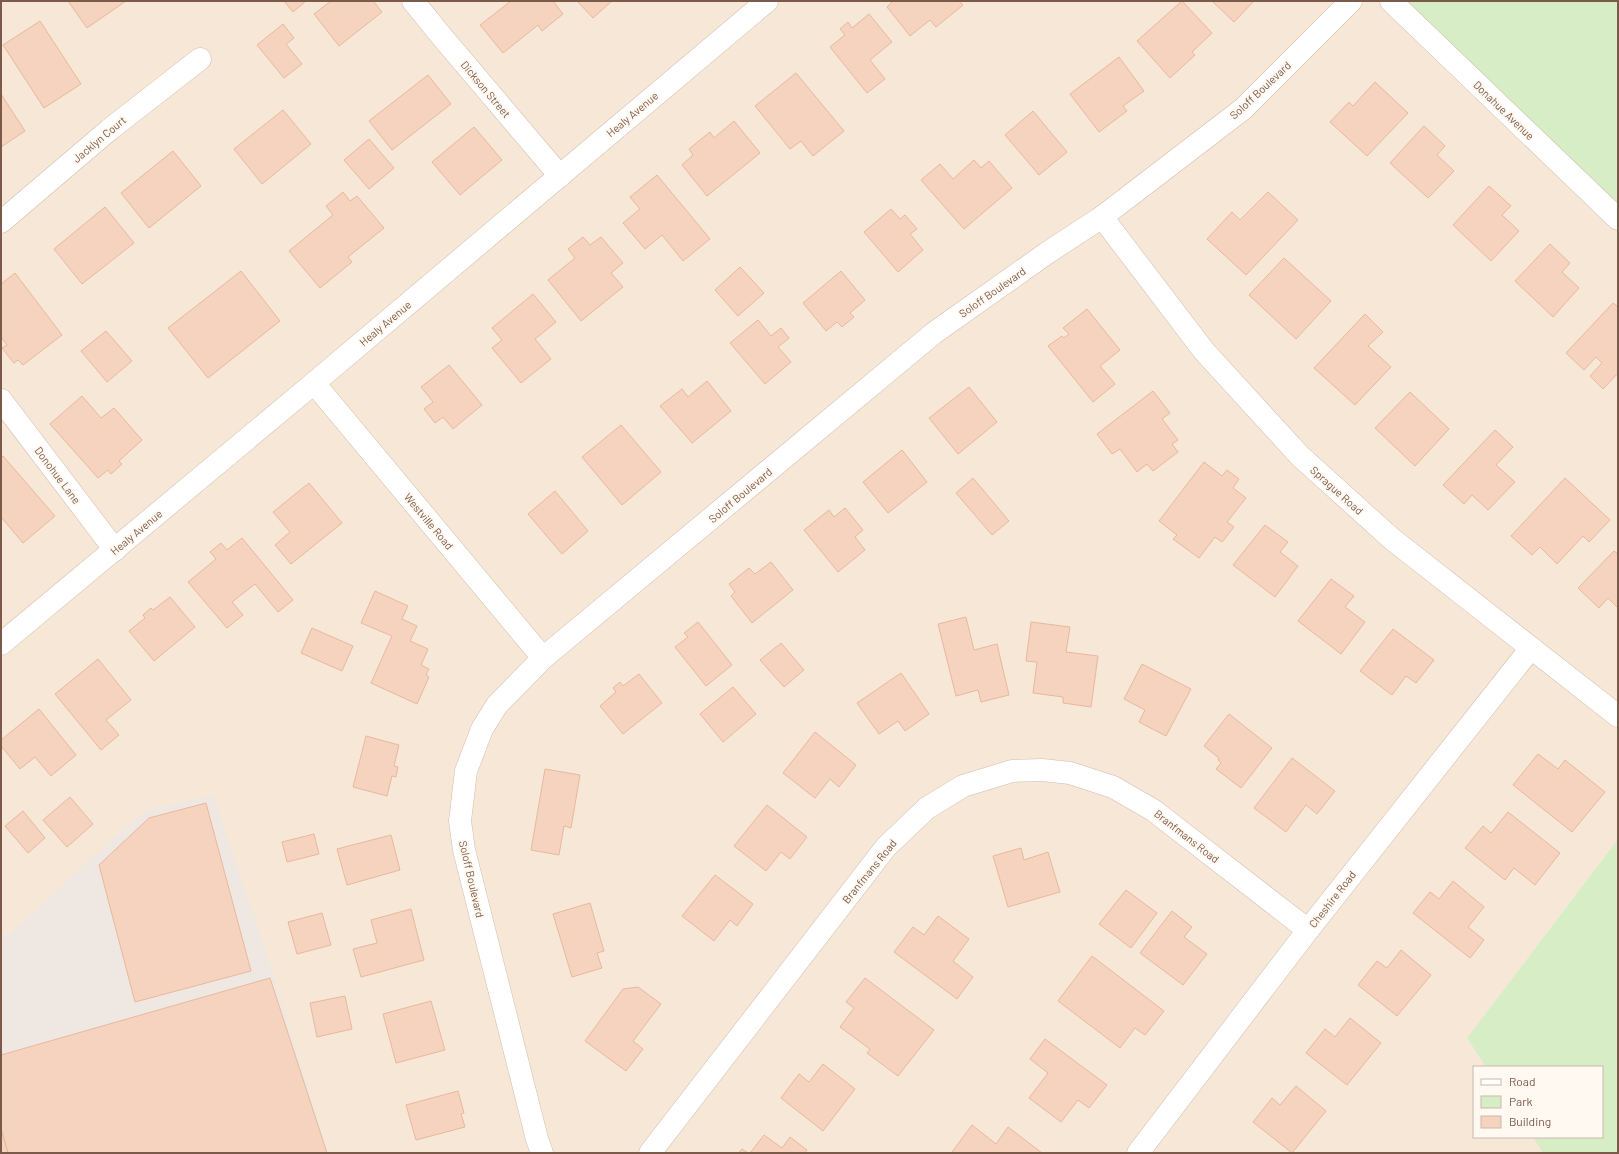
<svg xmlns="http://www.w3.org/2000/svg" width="1619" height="1154" font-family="Barlow,sans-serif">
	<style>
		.residential { fill: #f6e7d6 }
		.industrial { fill: #efe8e2 }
		.green { fill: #d6edc5 }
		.building { fill: #f5d3be; stroke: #e9b89d }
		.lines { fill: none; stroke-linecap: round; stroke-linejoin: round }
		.street-casing { stroke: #d2bcad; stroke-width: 23 }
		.street { stroke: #fff; stroke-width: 22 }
		.labels { text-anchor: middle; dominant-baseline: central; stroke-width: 4; stroke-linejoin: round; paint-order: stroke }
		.street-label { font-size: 11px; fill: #7b5a4a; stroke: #fff9f1 }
	</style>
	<rect width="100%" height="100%" fill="#fef5e9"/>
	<path class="residential" d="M1 1H1387L1618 204V839L1467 1038 1487 1067H1474V1137H1536L1547 1153H327L12 932 1 934Z"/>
	<path class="industrial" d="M213 795 273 973 328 1153H1V934L12 932 144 811Z"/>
	<g class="green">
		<path d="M1387 1H1618V204Z"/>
		<path d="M1618 839V1153H1543L1533 1137H1602V1067H1486L1467 1038Z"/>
	</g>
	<g class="building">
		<path d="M68 1H126L87 28Z"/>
		<path d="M284 1H306L293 12Z"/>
		<path d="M331 1H373L382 12 339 46 314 14Z"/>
		<path d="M511 1H553L563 14 542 31 538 25 503 53 480 25Z"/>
		<path d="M577 1H612L593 18Z"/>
		<path d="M893 1H959L963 5 936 27 930 20 910 36 887 7Z"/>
		<path d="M1182 1 1212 33 1192 52 1195 55 1170 78 1137 41Z"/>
		<path d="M1212 1H1254L1234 22Z"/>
		<path d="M869 14 892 42 870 60 885 79 867 93 830 47 845 35 840 29 848 22 852 28Z"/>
		<path d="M40 21 81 84 44 108 3 45Z"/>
		<path d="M283 24 294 38 286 44 302 64 284 78 257 45Z"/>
		<path d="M1119 57 1144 91 1123 106 1127 111 1099 132 1070 94Z"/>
		<path d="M796 73 844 131 813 156 801 141 790 149 755 106Z"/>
		<path d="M428 75 451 104 392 150 369 121Z"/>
		<path d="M1375 82 1408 113 1367 156 1330 122 1349 102 1353 106Z"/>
		<path d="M1 94 25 131 1 147Z"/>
		<path d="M283 110 311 144 262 184 234 149Z"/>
		<path d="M1033 111 1067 152 1039 175 1005 135Z"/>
		<path d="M734 121 760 153 707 196 682 165 693 155 689 149 710 132 714 138Z"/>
		<path d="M1424 126 1445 146 1437 155 1454 171 1428 198 1390 163Z"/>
		<path d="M474 127 502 160 460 195 432 162Z"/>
		<path d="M369 139 394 168 369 189 344 160Z"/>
		<path d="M173 151 201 186 149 228 121 193Z"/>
		<path d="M974 160 981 168 989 161 1012 188 964 229 921 180 940 164 953 179Z"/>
		<path d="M657 175 710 239 683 261 662 235 645 249 623 223 640 209 630 197Z"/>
		<path d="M1489 186 1511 206 1502 215 1519 231 1491 261 1453 225Z"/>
		<path d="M343 192 350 201 357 196 384 228 348 257 352 262 320 288 289 251 333 215 326 206Z"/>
		<path d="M1268 192 1298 220 1246 275 1207 239 1232 212 1240 220Z"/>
		<path d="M105 207 134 243 82 284 54 249Z"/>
		<path d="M891 209 900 219 905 215 917 229 910 234 923 250 898 272 864 232Z"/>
		<path d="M583 237 590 245 601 237 623 263 611 273 623 287 581 321 548 280 575 258 568 249Z"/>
		<path d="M1550 244 1570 263 1562 272 1579 288 1553 317 1515 281Z"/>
		<path d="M1284 258 1331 301 1296 339 1249 295Z"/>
		<path d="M740 267 764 293 738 316 715 290Z"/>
		<path d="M241 271 280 321 208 378 168 328Z"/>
		<path d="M841 271 865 300 850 313 854 317 842 327 837 322 826 331 803 303Z"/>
		<path d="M15 273 62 335 23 365 18 360 14 363 2 348 7 345 1 337V284Z"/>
		<path d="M533 294 556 322 535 339 551 359 521 383 492 348 502 340 492 328Z"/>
		<path d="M1613 303 1618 307V373L1603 389 1590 376 1602 363 1596 357 1584 370 1566 353Z"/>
		<path d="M1087 309 1120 350 1100 366 1115 384 1093 402 1048 346 1062 336 1064 338 1069 334 1063 328Z"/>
		<path d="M1365 314 1383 332 1368 346 1391 367 1355 405 1314 368Z"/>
		<path d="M758 320 771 336 781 328 789 338 778 347 791 362 765 384 730 343Z"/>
		<path d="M106 331 132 361 107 382 81 351Z"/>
		<path d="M449 365 482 405 453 429 443 417 435 423 424 409 433 402 421 387Z"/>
		<path d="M707 381 731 411 692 443 660 406 682 389 688 397Z"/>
		<path d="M969 387 997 422 958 454 929 418Z"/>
		<path d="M1153 391 1170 413 1162 419 1178 440 1172 444 1178 452 1153 471 1147 464 1137 472 1120 449 1112 454 1097 434Z"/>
		<path d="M1410 392 1449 429 1415 466 1375 428Z"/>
		<path d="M82 396 101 418 114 408 142 440 119 461 122 464 111 474 108 470 98 478 50 424Z"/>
		<path d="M621 425 661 472 622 505 582 457Z"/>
		<path d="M1495 430 1513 447 1496 465 1515 482 1488 510 1472 495 1464 504 1443 485Z"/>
		<path d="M902 450 927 482 888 513 863 482Z"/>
		<path d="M3 456 55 516 23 543 1 517V457Z"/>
		<path d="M1204 462 1222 476 1227 470 1239 479 1233 488 1246 498 1227 522 1234 527 1222 542 1215 537 1199 558 1173 539 1177 535 1159 521Z"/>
		<path d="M973 478 1009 521 992 535 956 493Z"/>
		<path d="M1565 478 1610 520 1589 542 1583 536 1557 564 1540 547 1532 555 1511 536Z"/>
		<path d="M309 483 342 523 291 564 275 545 290 532 273 512Z"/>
		<path d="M555 491 588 531 562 554 528 514Z"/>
		<path d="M845 508 863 530 855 537 865 550 838 572 804 530 829 510 834 517Z"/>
		<path d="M1265 525 1288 542 1280 552 1298 566 1275 597 1233 565Z"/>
		<path d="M242 538 293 600 278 612 255 584 232 602 243 615 227 628 188 582 216 559 210 552 221 543 227 550Z"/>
		<path d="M1614 551 1618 554V608L1608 598 1599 608 1578 588Z"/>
		<path d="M771 562 793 590 752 623 731 596 735 592 729 584 749 568 755 574Z"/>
		<path d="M1331 579 1354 596 1345 607 1365 622 1341 654 1298 621Z"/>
		<path d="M375 591 408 606 402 619 417 626 410 641 428 649 421 665 429 669 426 675 429 677 417 704 371 683 392 636 361 623Z"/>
		<path d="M170 597 195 627 154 661 129 631 145 618 143 615 151 608 153 610Z"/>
		<path d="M966 617 974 650 997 644 1009 695 981 702 978 690 956 696 938 624Z"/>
		<path d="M698 622 732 665 706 686 675 647 688 637 684 633Z"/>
		<path d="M1031 622 1070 627 1066 652 1098 656 1091 707 1063 703V697L1033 693 1037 662 1026 661Z"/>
		<path d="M312 628 353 646 342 671 301 653Z"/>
		<path d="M1393 629 1434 660 1416 683 1406 676 1392 695 1360 671Z"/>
		<path d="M781 643 804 670 784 687 760 660Z"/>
		<path d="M98 659 131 700 106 720 119 735 101 750 55 694Z"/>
		<path d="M1142 664 1191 689 1166 736 1139 722 1145 710 1124 699Z"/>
		<path d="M901 673 929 714 905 731 898 721 879 734 857 703Z"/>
		<path d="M639 674 662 703 623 734 600 706 616 692 613 688 620 682 623 686Z"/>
		<path d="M733 687 756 714 723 742 700 714Z"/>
		<path d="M39 709 76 755 51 776 35 757 20 769 1 746V740Z"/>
		<path d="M1229 714 1272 748 1241 788 1216 769 1221 763 1218 760 1219 758 1204 746Z"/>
		<path d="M815 732 856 765 839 787 830 779 815 798 783 773Z"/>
		<path d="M366 736 399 745 394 766 398 767 396 777 392 776 387 796 353 787Z"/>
		<path d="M1538 754 1558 769 1565 760 1605 792 1572 832 1513 785Z"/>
		<path d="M1292 758 1335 791 1317 814 1306 805 1286 832 1254 808Z"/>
		<path d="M545 769 580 775 571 828 564 826 559 855 531 850Z"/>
		<path d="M70 797 93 824 67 847 43 820Z"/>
		<path d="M206 803 251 971 135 1002 99 865 149 818Z"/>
		<path d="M767 805 807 837 790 859 781 852 766 871 734 846Z"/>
		<path d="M23 811 45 838 28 853 5 826Z"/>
		<path d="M1508 812 1560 853 1535 885 1514 868 1505 880 1465 848 1483 826 1491 833Z"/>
		<path d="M314 834 319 854 287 862 282 842Z"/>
		<path d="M391 835 400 870 347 885 337 849Z"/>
		<path d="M1021 848 1024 860 1048 852 1060 892 1008 907 993 856Z"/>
		<path d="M715 875 753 904 737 926 730 920 714 941 682 916Z"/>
		<path d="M1453 881 1484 907 1468 927 1484 940 1470 958 1413 913 1430 892 1439 899Z"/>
		<path d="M1126 890 1157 913 1131 948 1099 924Z"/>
		<path d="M590 903 604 951 597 953 602 968 572 977 553 914Z"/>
		<path d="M411 909 424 960 361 977 353 949 377 943 371 920Z"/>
		<path d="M1172 911 1192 927 1184 937 1207 954 1183 985 1140 953Z"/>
		<path d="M322 913 331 945 297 954 288 922Z"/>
		<path d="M938 916 969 939 953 961 973 977 957 999 894 952 913 927 924 935Z"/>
		<path d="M1401 950 1431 975 1397 1016 1358 985 1377 961 1387 968Z"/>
		<path d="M1092 956 1164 1011 1145 1035 1135 1028 1120 1048 1058 1001Z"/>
		<path d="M270 978 327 1153H8L1 1129V1055Z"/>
		<path d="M865 978 934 1030 898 1076 867 1053 870 1049 840 1027 854 1008 846 1002Z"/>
		<path d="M638 987 661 1004 633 1041 643 1049 626 1071 585 1041 623 989Z"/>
		<path d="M345 996 352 1029 317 1037 310 1003Z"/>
		<path d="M431 1001 445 1050 396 1063 383 1014Z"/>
		<path d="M1350 1018 1381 1043 1347 1085 1306 1053 1325 1029 1335 1037Z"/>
		<path d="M1045 1039 1107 1085 1089 1108 1078 1100 1061 1122 1029 1098 1048 1073 1030 1059Z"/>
		<path d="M823 1064 855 1089 823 1131 781 1098 799 1074 809 1082Z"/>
		<path d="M1296 1086 1326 1111 1292 1153 1253 1122 1272 1098 1280 1105Z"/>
		<path d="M458 1091 464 1113 461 1114 465 1127 416 1140 406 1105Z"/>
		<path d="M972 1125 996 1144 1008 1127 1042 1153H954L952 1152Z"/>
		<path d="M1 1129 8 1153H1Z"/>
		<path d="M764 1135 782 1148 790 1137 807 1150 805 1153H750Z"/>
		<path d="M742 1149 748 1153H738Z"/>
	</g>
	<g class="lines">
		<defs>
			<g id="street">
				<path d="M413 1 443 38 560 176"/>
				<path d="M1391 1 1618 219"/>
				<path d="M1102 217 1204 351 1300 456 1392 539 1618 716"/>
				<path d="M1 222 109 130 200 59"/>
				<path d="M314 383 543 658"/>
				<path d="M1 400 115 550"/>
				<path d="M1 644 314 383 767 1"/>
				<path d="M542 1153 537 1139 464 850 460 821 466 771 482 729 497 705 543 658 934 333 1047 253 1102 217 1243 109 1351 1"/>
				<path d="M650 1153 886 847 927 808 963 786 1012 771 1042 770 1070 773 1113 787 1153 810 1308 930"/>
				<path d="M1138 1153 1308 930 1531 648"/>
			</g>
		</defs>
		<use href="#street" class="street-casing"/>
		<use href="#street" class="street"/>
	</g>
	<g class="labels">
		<g class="street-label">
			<text transform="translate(486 89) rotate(50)">Dickson Street</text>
			<text transform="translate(1260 90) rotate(-43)">Soloff Boulevard</text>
			<text transform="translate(1504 110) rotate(44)">Donahue Avenue</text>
			<text transform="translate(632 114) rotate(-40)">Healy Avenue</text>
			<text transform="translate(99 139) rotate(-40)">Jacklyn Court</text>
			<text transform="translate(992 292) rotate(-35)">Soloff Boulevard</text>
			<text transform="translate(385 323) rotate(-40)">Healy Avenue</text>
			<text transform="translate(58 475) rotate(53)">Donohue Lane</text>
			<text transform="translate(1337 490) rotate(42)">Sprague Road</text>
			<text transform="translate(740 495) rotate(-40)">Soloff Boulevard</text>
			<text transform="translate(429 521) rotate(50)">Westville Road</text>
			<text transform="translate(136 532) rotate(-40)">Healy Avenue</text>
			<text transform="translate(1187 836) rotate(38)">Branfmans Road</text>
			<text transform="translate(869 871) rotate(-51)">Branfmans Road</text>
			<text transform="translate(472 879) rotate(77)">Soloff Boulevard</text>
			<text transform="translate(1332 899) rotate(-52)">Cheshire Road</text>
		</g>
	</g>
	<rect width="1619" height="1154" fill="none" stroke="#7b5a4a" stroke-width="4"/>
	<rect x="1473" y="1066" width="130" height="72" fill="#fff9f1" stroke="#cab9ae"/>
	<rect x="1481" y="1079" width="20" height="6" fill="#ffffff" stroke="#cab9ae"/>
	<text x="1509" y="1086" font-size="12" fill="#7b5a4a">Road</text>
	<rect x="1481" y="1096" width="20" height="12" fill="#d6edc5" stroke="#cab9ae"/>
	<text x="1509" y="1106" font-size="12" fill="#7b5a4a">Park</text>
	<rect x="1481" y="1116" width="20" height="12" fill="#f5d3be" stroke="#cab9ae"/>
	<text x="1509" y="1126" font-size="12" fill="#7b5a4a">Building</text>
</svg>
